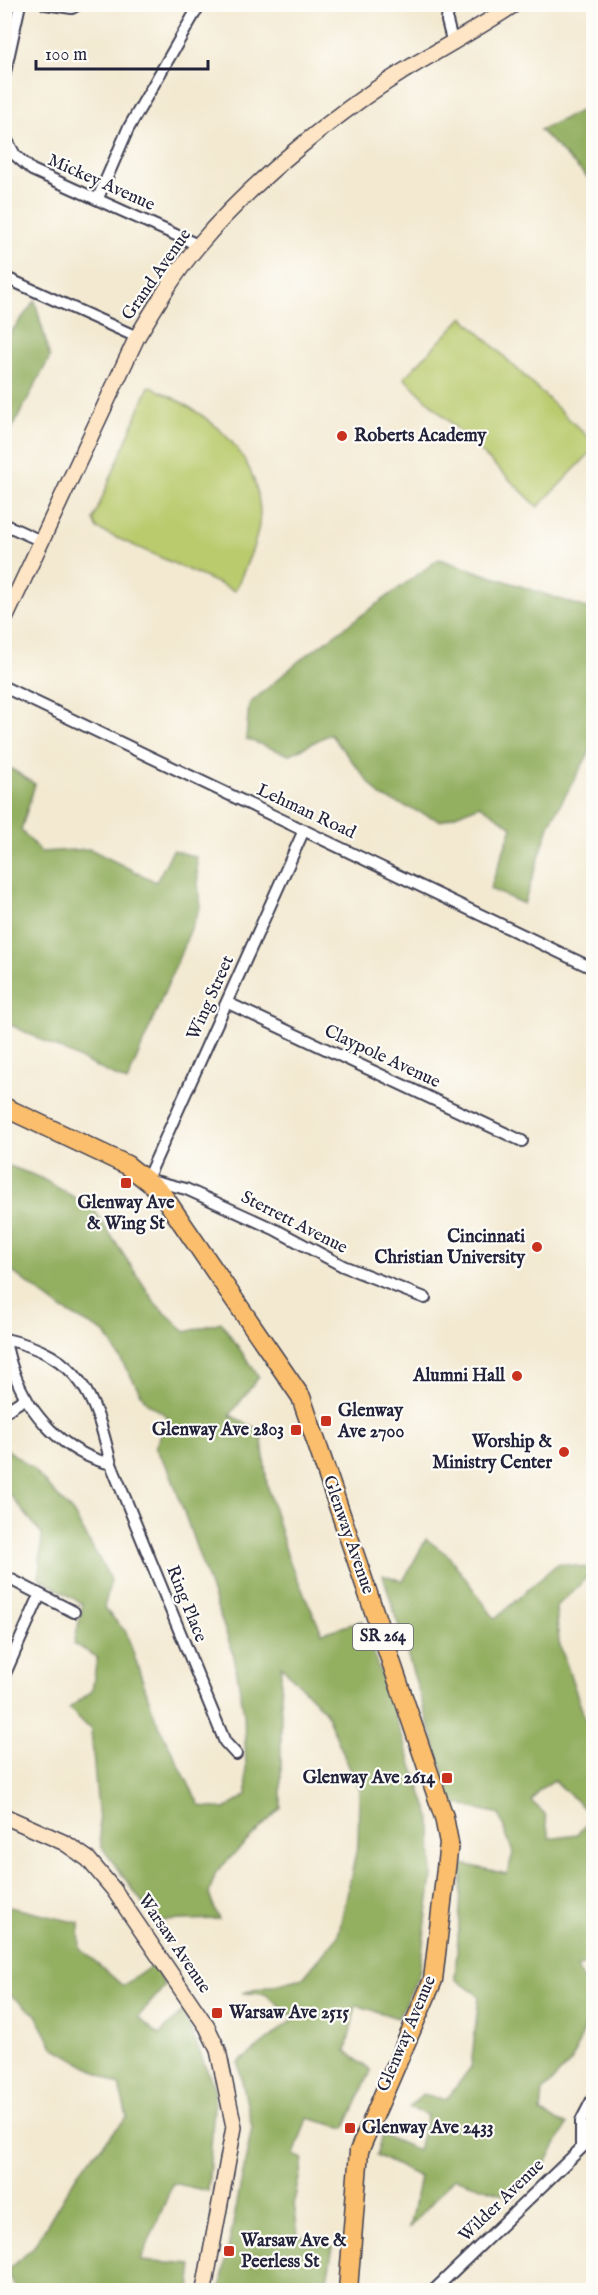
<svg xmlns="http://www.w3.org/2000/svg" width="598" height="2295" font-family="'IM FELL English',serif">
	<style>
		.green { fill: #bacb6e; stroke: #6e7654; stroke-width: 1.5 }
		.forest { fill: #93af61; stroke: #5a684e; stroke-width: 1.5; fill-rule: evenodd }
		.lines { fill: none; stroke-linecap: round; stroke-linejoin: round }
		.street-casing { stroke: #414052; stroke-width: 14 }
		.secondary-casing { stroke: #414052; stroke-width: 18 }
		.primary-casing { stroke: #414052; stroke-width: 21 }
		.street { stroke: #fff; stroke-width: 10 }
		.secondary { stroke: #fde5c5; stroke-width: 15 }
		.primary { stroke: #fabe6d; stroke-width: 18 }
		.poi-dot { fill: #c8321e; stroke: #fdfcf7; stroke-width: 2 }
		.labels { text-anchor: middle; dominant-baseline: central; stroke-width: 4.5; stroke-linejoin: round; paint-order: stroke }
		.shield { fill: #fdfcf7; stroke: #646373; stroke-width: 1.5 }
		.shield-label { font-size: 16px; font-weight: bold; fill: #22223b }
		.street-label { font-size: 18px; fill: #22223b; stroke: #fdfcf7 }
		.poi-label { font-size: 18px; font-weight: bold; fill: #22223b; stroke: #fdfcf7; text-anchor: start }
	</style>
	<rect width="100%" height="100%" fill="#fdfcf7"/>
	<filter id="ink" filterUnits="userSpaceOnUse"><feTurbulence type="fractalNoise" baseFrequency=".0167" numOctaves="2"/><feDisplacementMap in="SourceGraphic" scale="12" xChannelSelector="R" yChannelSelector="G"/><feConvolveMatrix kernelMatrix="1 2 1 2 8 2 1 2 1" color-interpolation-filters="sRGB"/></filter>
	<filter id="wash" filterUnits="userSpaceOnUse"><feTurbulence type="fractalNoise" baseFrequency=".008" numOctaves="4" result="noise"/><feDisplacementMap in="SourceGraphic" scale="24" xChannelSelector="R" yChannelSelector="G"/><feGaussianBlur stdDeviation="1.35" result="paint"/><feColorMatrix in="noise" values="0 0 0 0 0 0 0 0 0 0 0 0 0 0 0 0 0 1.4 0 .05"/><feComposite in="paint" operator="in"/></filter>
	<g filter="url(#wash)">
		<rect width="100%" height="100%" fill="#f3e9d1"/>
		<g class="green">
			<path d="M463 317 593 442V450L538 507 404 378Z"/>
			<path d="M149 386C204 411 257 446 260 513 260 539 245 567 235 591L97 529 93 520Z"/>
		</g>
		<g class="forest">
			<path d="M593 105V183L540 130Z"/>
			<path d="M35 301 50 357 5 442V340Z"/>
			<path d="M439 559 593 610V746L550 823 524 904 490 889 512 827 480 805 441 821 380 796 330 734 289 755 246 739 249 704 300 660Z"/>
			<path d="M4 764 35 784 21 830 41 852 90 849 156 882 173 850 196 857 200 907 127 1082 5 1022Z"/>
			<path d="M4 1164 39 1177 93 1208 156 1304 186 1332 221 1322 259 1377 230 1415 261 1431 267 1484 288 1558 322 1633 362 1621 431 1820 432 1877 419 1974 398 2018 356 2005 346 2051 371 2071 345 2128 307 2118 294 2155 303 2159 294 2202 298 2235 333 2247 325 2290H220L252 2127 238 2063 295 2018 265 1994 242 1993 303 1978 338 1936 358 1843 359 1790 325 1711 281 1666V1808L216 1872 209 1894 219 1919 156 1921 101 1846 91 1730 69 1708 92 1691 97 1657 74 1644 83 1604 39 1578 42 1534 5 1489V1448L32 1468 73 1513 111 1580 104 1608 126 1632 156 1720 200 1806 225 1809 247 1795 244 1714 234 1656 170 1472 155 1448 168 1417 146 1402 105 1333 63 1310 5 1266Z"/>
			<path d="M426 1539 449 1556 495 1619 558 1563 593 1569V1572L556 1607 559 1642 593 1742V1961L577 1968 593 1997 594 2026 586 2025 571 2062 543 2091 541 2113 567 2125 547 2161 514 2198 454 2178 409 2228 420 2177 376 2155 382 2135 418 2150 427 2115 409 2108 423 2094 446 2100 471 2067 479 1996 455 1979 463 1864 507 1874 513 1853 499 1814 453 1803 383 1575 403 1581ZM554 1780 593 1817 577 1834 549 1838 545 1814 531 1801 540 1789Z"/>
			<path d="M5 1906 79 1923 80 1948 123 1986 154 1964 165 1986 138 2017 159 2035 183 2011 215 2090 208 2191 173 2183 141 2261 193 2265 190 2290H17L6 2272 33 2248 77 2174 127 2117 119 2085 53 2047 36 2015 5 1991Z"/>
		</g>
	</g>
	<g filter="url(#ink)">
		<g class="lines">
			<defs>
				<g id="street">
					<path d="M45 4 72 8 79 4"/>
					<path d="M448 4 447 21 453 44"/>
					<path d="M4 77 20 4"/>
					<path d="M4 135 15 155 32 170 198 245"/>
					<path d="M98 198 128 129 200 4"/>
					<path d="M4 277 137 337"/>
					<path d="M4 524 41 541"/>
					<path d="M4 687 594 969"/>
					<path d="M304 830 147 1179 186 1189 276 1230 343 1266 425 1298"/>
					<path d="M228 1003 522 1141"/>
					<path d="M4 1338C7 1348 9 1360 13 1370 29 1415 64 1453 111 1464L225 1742 236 1754"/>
					<path d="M5 1339C81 1356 95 1396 111 1464"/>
					<path d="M4 1412 26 1398"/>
					<path d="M4 1576 74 1612"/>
					<path d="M4 1676 40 1595"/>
					<path d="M581 2147V2121L594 2096"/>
					<path d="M434 2290 594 2136"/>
				</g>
				<g id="secondary">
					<path d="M4 621 137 337C156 306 174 274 198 246 253 180 343 107 417 63 450 44 483 25 515 4"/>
					<path d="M4 1816 65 1843 88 1859 114 1890 207 2027 218 2050 234 2127 204 2290"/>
				</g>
				<path id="primary" d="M4 1107 127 1165 160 1191 301 1397 444 1817 449 1843 433 1980 359 2151 348 2290"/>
			</defs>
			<use href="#street" class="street-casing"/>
			<use href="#secondary" class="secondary-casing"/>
			<use href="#primary" class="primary-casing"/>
			<use href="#street" class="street"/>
			<use href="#secondary" class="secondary"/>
			<use href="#primary" class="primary"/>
		</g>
	</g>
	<g class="poi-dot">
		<circle cx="342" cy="436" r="6"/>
		<rect x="120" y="1177" width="12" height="12" rx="3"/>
		<circle cx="537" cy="1247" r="6"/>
		<circle cx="517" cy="1376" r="6"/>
		<rect x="320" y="1415" width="12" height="12" rx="3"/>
		<rect x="290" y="1424" width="12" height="12" rx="3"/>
		<circle cx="564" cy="1452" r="6"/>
		<rect x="441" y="1772" width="12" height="12" rx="3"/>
		<rect x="211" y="2007" width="12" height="12" rx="3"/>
		<rect x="344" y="2122" width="12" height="12" rx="3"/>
		<rect x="223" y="2245" width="12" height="12" rx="3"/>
	</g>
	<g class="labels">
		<rect class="shield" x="353" y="1624" width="60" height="26" rx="4.5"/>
		<g class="shield-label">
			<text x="383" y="1637">SR 264</text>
		</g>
		<g class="street-label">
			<text transform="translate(101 183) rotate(24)">Mickey Avenue</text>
			<text transform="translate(157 275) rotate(-55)">Grand Avenue</text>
			<text transform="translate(306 812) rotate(25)">Lehman Road</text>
			<text transform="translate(211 998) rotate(-66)">Wing Street</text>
			<text transform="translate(382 1057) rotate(25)">Claypole Avenue</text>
			<text transform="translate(294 1223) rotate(27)">Sterrett Avenue</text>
			<text transform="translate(348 1535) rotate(71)">Glenway Avenue</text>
			<text transform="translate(186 1604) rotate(68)">Ring Place</text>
			<text transform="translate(174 1944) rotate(56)">Warsaw Avenue</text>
			<text transform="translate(407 2034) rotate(-67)">Glenway Avenue</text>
			<text transform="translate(502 2201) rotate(-44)">Wilder Avenue</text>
		</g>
		<g class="poi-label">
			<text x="354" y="436">Roberts Academy</text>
			<text x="126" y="1203" text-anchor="middle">Glenway Ave<tspan x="126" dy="21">&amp; Wing St</tspan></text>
			<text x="525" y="1237" text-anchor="end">Cincinnati<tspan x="525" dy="21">Christian University</tspan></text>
			<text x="505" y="1376" text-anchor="end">Alumni Hall</text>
			<text x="338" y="1411">Glenway<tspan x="338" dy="21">Ave 2700</tspan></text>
			<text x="284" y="1430" text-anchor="end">Glenway Ave 2803</text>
			<text x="552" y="1442" text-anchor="end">Worship &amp;<tspan x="552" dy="21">Ministry Center</tspan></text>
			<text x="435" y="1778" text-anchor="end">Glenway Ave 2614</text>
			<text x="229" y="2013">Warsaw Ave 2515</text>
			<text x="362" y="2128">Glenway Ave 2433</text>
			<text x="241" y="2241">Warsaw Ave &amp;<tspan x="241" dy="21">Peerless St</tspan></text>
		</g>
	</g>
	<rect width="598" height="2295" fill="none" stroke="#fdfcf7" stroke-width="24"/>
	<path d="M36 60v9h172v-9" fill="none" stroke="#22223b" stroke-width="3"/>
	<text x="45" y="60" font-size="18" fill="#22223b" stroke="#fdfcf7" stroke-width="4.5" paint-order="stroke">100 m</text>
</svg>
